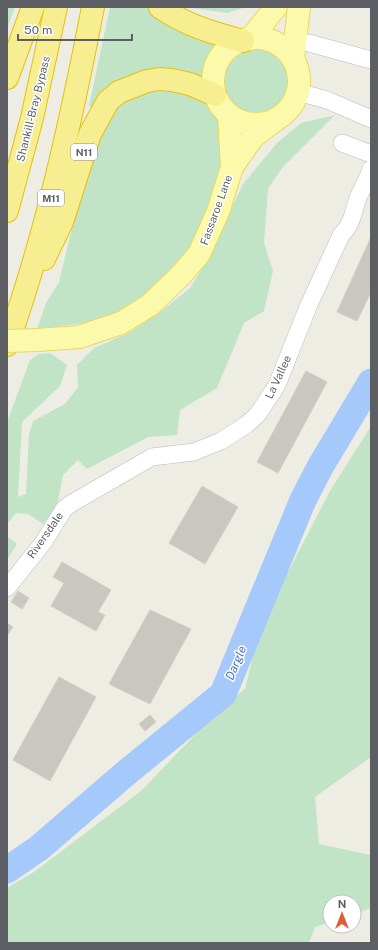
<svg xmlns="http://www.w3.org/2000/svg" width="378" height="950" font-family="'Public Sans',sans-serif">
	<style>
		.green { fill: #c1e4c6 }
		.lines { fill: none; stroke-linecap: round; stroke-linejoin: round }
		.river { stroke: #a6c9fb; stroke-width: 27 }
		.building { fill: #c9c7c0; stroke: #d2cfc2 }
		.minor-casing { stroke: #b9babf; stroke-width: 18 }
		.major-casing { stroke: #ead860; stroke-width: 24 }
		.highway-casing { stroke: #e5c20c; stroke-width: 24 }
		.minor { stroke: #fff; stroke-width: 17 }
		.major { stroke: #fbfaab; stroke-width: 22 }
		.highway { stroke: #f7ed91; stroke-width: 22 }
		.major-bridge-casing { stroke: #ead860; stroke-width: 24; stroke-linecap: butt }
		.major-bridge { stroke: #fbfaab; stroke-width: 22 }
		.labels { text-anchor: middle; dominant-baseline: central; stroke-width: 3; stroke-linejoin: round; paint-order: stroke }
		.shield { fill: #fff; stroke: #8d8e92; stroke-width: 1 }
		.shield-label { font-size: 10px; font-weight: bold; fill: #5c5e63 }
		.street-label { font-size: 11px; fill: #5c5e63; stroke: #fff }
		.water-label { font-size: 12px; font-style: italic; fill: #4a71bd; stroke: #fff }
	</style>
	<rect width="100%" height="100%" fill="#edede4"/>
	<g class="green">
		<path d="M7 7H15L7 29Z"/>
		<path d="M110 7H152L217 42C209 54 204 65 204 80L190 74 94 108 89 106Z"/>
		<path d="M185 7H246L227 13Z"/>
		<circle cx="256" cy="82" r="33"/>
		<path d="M157 85 193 94 211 107 222 126 226 146 213 200 195 240 177 267 149 292 118 311 93 322 37 329 46 303 59 282 81 192 108 110Z"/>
		<path d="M335 115 282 168 268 189 264 243 273 271 264 311 244 323 217 388 180 410 177 435 148 437 87 469 78 460 63 475 57 506 43 524 28 514 16 513 7 524V422L30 360 39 354 50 353 67 365 60 386 22 422 18 497 26 494 29 435 33 421 65 404 78 387 77 365 94 348 131 332 164 309 190 288 208 259 243 184 277 143 301 123Z"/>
		<path d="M371 426V757L315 797 319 844 371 855V908L354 914V902H330V922L315 927 309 943H7V888L34 872 141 791 213 716 245 689 258 635 275 597 330 491Z"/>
		<path d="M7 536 17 544 7 560Z"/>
	</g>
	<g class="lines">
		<path class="river" d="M7 870 39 848 126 773 223 694 303 500 320 467 371 382"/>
	</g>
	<g class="building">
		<path d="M371 237V292L357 321 337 312Z"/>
		<path d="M306 371 327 382 278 473 257 462Z"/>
		<path d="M202 486 238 507 205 564 169 543Z"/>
		<path d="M62 562 111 590 98 612 105 615 96 631 51 606 64 583 53 577Z"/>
		<path d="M18 591 29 598 22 609 11 602Z"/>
		<path d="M150 610 191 629 150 704 109 684Z"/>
		<path d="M7 623 13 627 7 636Z"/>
		<path d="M59 677 96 697 50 781 13 760Z"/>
		<path d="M150 715 156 722 145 731 139 724Z"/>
	</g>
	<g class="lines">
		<defs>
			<g id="minor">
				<path d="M309 43 371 60"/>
				<path d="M298 92 327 100 371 119"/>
				<path d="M342 143 371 154"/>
				<path d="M7 588 43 543 64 509 72 503 152 457 194 452 221 441 246 425 258 414 277 385 308 307 341 235C353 224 353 211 358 198 362 188 368 179 371 169"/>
			</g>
			<g id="major">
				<circle cx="256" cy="81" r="43"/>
				<path d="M250 39 276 7"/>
				<path d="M293 59 299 7"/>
				<path d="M229 115 232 167"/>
				<path d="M37 340 79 337 121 323 150 305 181 275 199 254 218 212 232 167 253 137 278 118"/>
			</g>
			<g id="highway">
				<path d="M160 7C185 25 213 33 243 41"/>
				<path d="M7 78 33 7"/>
				<path d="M7 211 32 118 56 7"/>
				<path d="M44 259 62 222 90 134 108 101 119 92 147 81 159 79 172 80 190 84 215 95"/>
				<path d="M7 345C46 235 71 121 93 7"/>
			</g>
		</defs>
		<use href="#minor" class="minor-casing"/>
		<use href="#major" class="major-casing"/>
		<use href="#highway" class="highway-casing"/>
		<use href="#minor" class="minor"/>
		<use href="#major" class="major"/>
		<use href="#highway" class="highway"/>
		<defs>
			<path id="major-bridge" d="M7 341 37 340"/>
		</defs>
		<use href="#major-bridge" class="major-bridge-casing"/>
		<use href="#major-bridge" class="major-bridge"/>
	</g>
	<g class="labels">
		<g class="shield">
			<rect x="71" y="144" width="26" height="16" rx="3"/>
			<rect x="38" y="190" width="26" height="16" rx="3"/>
		</g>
		<g class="shield-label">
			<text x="84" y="152">N11</text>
			<text x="51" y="198">M11</text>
		</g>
		<g class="street-label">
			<text transform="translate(33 109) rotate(-76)">Shankill-Bray Bypass</text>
			<text transform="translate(216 210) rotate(-70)">Fassaroe Lane</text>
			<text transform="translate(278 377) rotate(-65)">La Vallee</text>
			<text transform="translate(45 535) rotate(-55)">Riversdale</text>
		</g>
		<g class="water-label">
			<text transform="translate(236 663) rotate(-67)">Dargle</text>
		</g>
	</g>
	<rect width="378" height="950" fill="none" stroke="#5c5e63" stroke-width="16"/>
	<g transform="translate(342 914)"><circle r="19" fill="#ffffff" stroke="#bebfc1"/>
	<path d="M0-3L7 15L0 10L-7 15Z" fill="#e05d37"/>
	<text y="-6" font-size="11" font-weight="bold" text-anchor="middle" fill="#5c5e63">N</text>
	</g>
	<path d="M18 34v6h114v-6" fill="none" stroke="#5c5e63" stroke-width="2"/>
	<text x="24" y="34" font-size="12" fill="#5c5e63" stroke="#ffffff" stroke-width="3" paint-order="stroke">50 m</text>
</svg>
